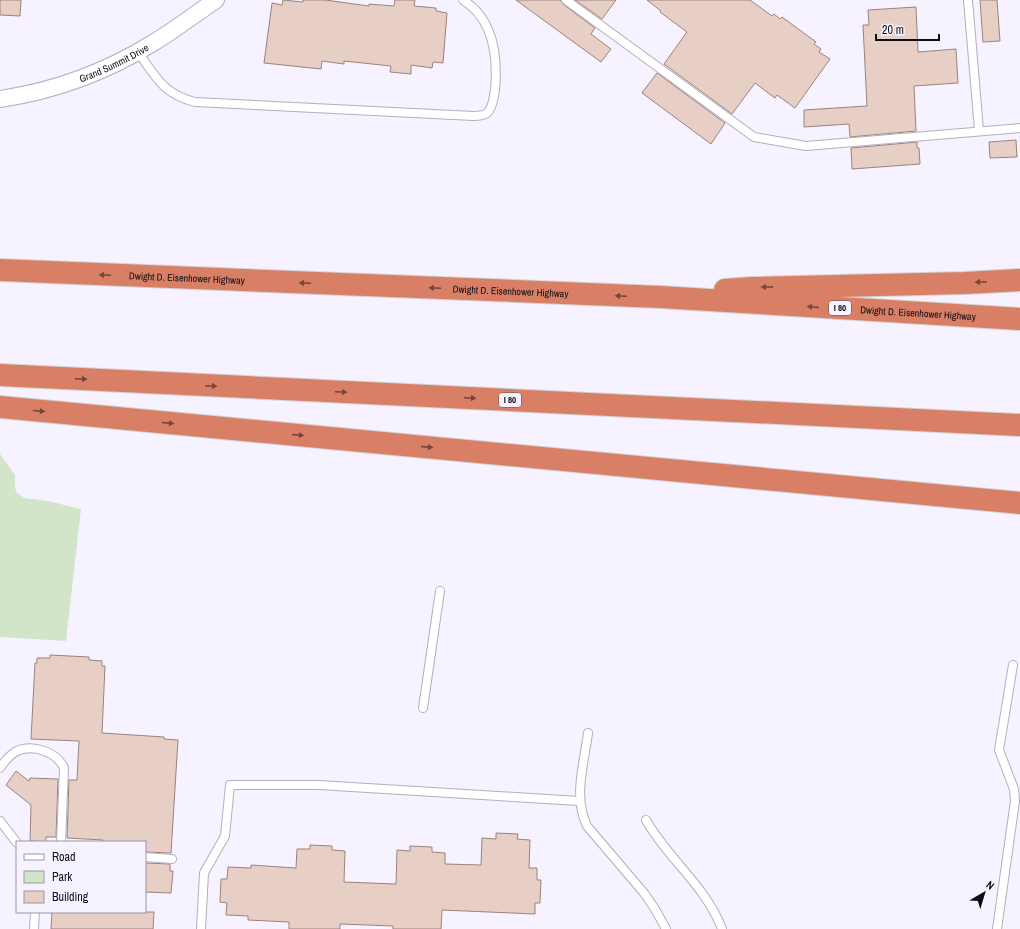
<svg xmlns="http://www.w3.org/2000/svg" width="1020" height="929" font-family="'Archivo Narrow',sans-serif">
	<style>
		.green { fill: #d3e5c9 }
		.building { fill: #e7cfc6; stroke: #9a837c }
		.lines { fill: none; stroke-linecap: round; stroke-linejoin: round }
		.lane-casing { stroke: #b4aec2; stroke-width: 10 }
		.street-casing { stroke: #b4aec2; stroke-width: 18 }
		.highway-casing { stroke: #d4d3d5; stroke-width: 24 }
		.lane { stroke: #fff; stroke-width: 8 }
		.street { stroke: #fff; stroke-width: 16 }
		.highway { stroke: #d97f66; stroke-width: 22 }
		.oneway { fill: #74463d }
		.labels { text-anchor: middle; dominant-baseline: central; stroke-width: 3.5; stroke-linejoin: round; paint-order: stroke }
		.shield { fill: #f6f2ff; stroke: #54525a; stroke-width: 1 }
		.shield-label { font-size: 9px; font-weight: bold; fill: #0f0d14 }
		.street-label { font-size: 10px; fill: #0f0d14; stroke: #f6f2ff }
	</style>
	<rect width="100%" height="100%" fill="#f6f2ff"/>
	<path class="green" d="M0 454 15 475V488L17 493 24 498 48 501 81 509 66 641 0 637Z"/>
	<g class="building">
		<path d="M0 0H21L20 16 0 15Z"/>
		<path d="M283 0 303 2V0H325L369 6V4L394 6 395 0H415L414 6 436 8V11L447 13 443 63 433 62 432 68 411 65V74L390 72 391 66 344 61V64L322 61 321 69 264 63 272 3 282 5Z"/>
		<path d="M516 0H561L563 4 595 28 591 34 611 49 601 62Z"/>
		<path d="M575 0H616L602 19Z"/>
		<path d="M647 0H750L772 16 774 14 780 19 782 17 816 42 814 44 821 49 819 52 830 59 795 108 777 95 775 98 755 83 732 114 664 64 687 32 660 12 661 11Z"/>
		<path d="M980 0H997L1000 41 983 42Z"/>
		<path d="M916 7 918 52 956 49 958 83 914 86 916 131 850 137 849 124 804 127V110L867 106 863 25H869L868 10Z"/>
		<path d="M657 73 725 123 711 144 642 93Z"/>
		<path d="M1016 140 1017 157 990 158 989 142Z"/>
		<path d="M917 142V148H919L920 164 852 169 851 148Z"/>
		<path d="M50 655 89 657V660L102 661V666H105L102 733 164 737V739L178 740 171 853 145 852V842H103V840L67 838 69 780H77L79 741 31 739 35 663H37V658H50Z"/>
		<path d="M16 771 29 781 30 778 58 779 56 837H46V842L30 841 31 805 6 785Z"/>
		<path d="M496 833 518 834 517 839 530 840 529 868H537V880H541L540 903H535V914L442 910 441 929H393V926L340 924V929H289V922L248 920V916L226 915 227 903 220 902 221 879H227L228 867 251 868V865L296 868 297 849H310V845L332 846V850L345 851 344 882 396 884 397 850 410 851V846L432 847V852L445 853V864L481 865 482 838 496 839Z"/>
		<path d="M145 863 170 864V871H173L171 893 145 892Z"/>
		<path d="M52 912H154L153 929H51Z"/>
	</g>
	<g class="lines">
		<defs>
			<g id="lane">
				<path d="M566 0 754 137 806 146 1020 128"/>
				<path d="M968 0 979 130"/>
				<path d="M138 52C156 77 163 94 195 102L473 116C477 116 483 116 487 113 493 108 494 96 495 90 498 56 494 19 463 0"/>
				<path d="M423 708 440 591"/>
				<path d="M588 733C584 764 573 797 587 826L644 893 655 909 666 929"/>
				<path d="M0 768C4 762 9 756 15 752 32 743 57 752 64 768L61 842"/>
				<path d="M646 820C667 858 706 886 722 929"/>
				<path d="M0 821 17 843"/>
				<path d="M145 857 172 859"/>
				<path d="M34 929 35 912"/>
				<path d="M201 929 204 873 225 836 230 785H319L579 801"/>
				<path d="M997 929 1015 801 1014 789 999 750 1013 665"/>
			</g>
			<g id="street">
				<path id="s1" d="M0 99C54 91 106 72 153 43 175 30 195 14 216 0"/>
			</g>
			<g id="highway">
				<path id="s2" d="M0 270 660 297 1020 319"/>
				<path d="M725 290 752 288 965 283 1020 280"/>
				<path d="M0 375 1020 425"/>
				<path d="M0 407 1020 503"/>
			</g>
		</defs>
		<use href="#lane" class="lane-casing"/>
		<use href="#street" class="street-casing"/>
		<use href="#highway" class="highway-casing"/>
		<use href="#lane" class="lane"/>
		<use href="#street" class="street"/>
		<use href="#highway" class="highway"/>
	</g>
	<defs><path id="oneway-solid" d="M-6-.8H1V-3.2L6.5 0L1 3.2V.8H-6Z"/></defs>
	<g class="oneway">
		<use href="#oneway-solid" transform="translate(105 275) rotate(-178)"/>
		<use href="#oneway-solid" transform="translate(981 282) rotate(177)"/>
		<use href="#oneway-solid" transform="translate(305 283) rotate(-178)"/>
		<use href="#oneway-solid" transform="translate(767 287) rotate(179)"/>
		<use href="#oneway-solid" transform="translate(435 288) rotate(-178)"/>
		<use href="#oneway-solid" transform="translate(621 296) rotate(-178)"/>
		<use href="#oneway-solid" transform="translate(813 307) rotate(-176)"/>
		<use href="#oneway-solid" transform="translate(81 379) rotate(3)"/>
		<use href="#oneway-solid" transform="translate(211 386) rotate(3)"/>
		<use href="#oneway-solid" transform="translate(341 392) rotate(3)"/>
		<use href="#oneway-solid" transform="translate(470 398) rotate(3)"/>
		<use href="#oneway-solid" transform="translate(39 411) rotate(5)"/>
		<use href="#oneway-solid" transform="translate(168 423) rotate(5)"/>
		<use href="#oneway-solid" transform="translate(298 435) rotate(5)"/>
		<use href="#oneway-solid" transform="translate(427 447) rotate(5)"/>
	</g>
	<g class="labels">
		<g class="shield">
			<rect x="829" y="301" width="22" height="14" rx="3"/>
			<rect x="499" y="393" width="22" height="14" rx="3"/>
		</g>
		<g class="shield-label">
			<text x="840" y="308">I 80</text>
			<text x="510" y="400">I 80</text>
		</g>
		<g class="street-label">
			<text stroke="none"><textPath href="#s1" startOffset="120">Grand Summit Drive</textPath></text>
			<text stroke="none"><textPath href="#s2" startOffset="187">Dwight D. Eisenhower Highway</textPath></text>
			<text stroke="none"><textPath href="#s2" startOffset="511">Dwight D. Eisenhower Highway</textPath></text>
			<text stroke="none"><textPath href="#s2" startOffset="919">Dwight D. Eisenhower Highway</textPath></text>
		</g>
	</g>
	<rect x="16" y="841" width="130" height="72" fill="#f6f2ff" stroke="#9a96a1"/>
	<rect x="24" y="854" width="20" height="6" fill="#ffffff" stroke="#9a96a1"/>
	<text x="52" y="861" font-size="12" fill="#0f0d14">Road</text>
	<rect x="24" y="871" width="20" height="12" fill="#d3e5c9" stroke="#9a96a1"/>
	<text x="52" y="881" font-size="12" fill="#0f0d14">Park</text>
	<rect x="24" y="891" width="20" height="12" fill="#e7cfc6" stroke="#9a96a1"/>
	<text x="52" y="901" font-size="12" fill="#0f0d14">Building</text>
	<g transform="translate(984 893) rotate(38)" stroke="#f6f2ff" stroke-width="3" paint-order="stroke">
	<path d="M0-3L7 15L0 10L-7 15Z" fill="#0f0d14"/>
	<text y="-6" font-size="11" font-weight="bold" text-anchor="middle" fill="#0f0d14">N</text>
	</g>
	<path d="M876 34v6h63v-6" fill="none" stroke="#0f0d14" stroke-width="2"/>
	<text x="882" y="34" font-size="12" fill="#0f0d14" stroke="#f6f2ff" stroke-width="3" paint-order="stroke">20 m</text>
</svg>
